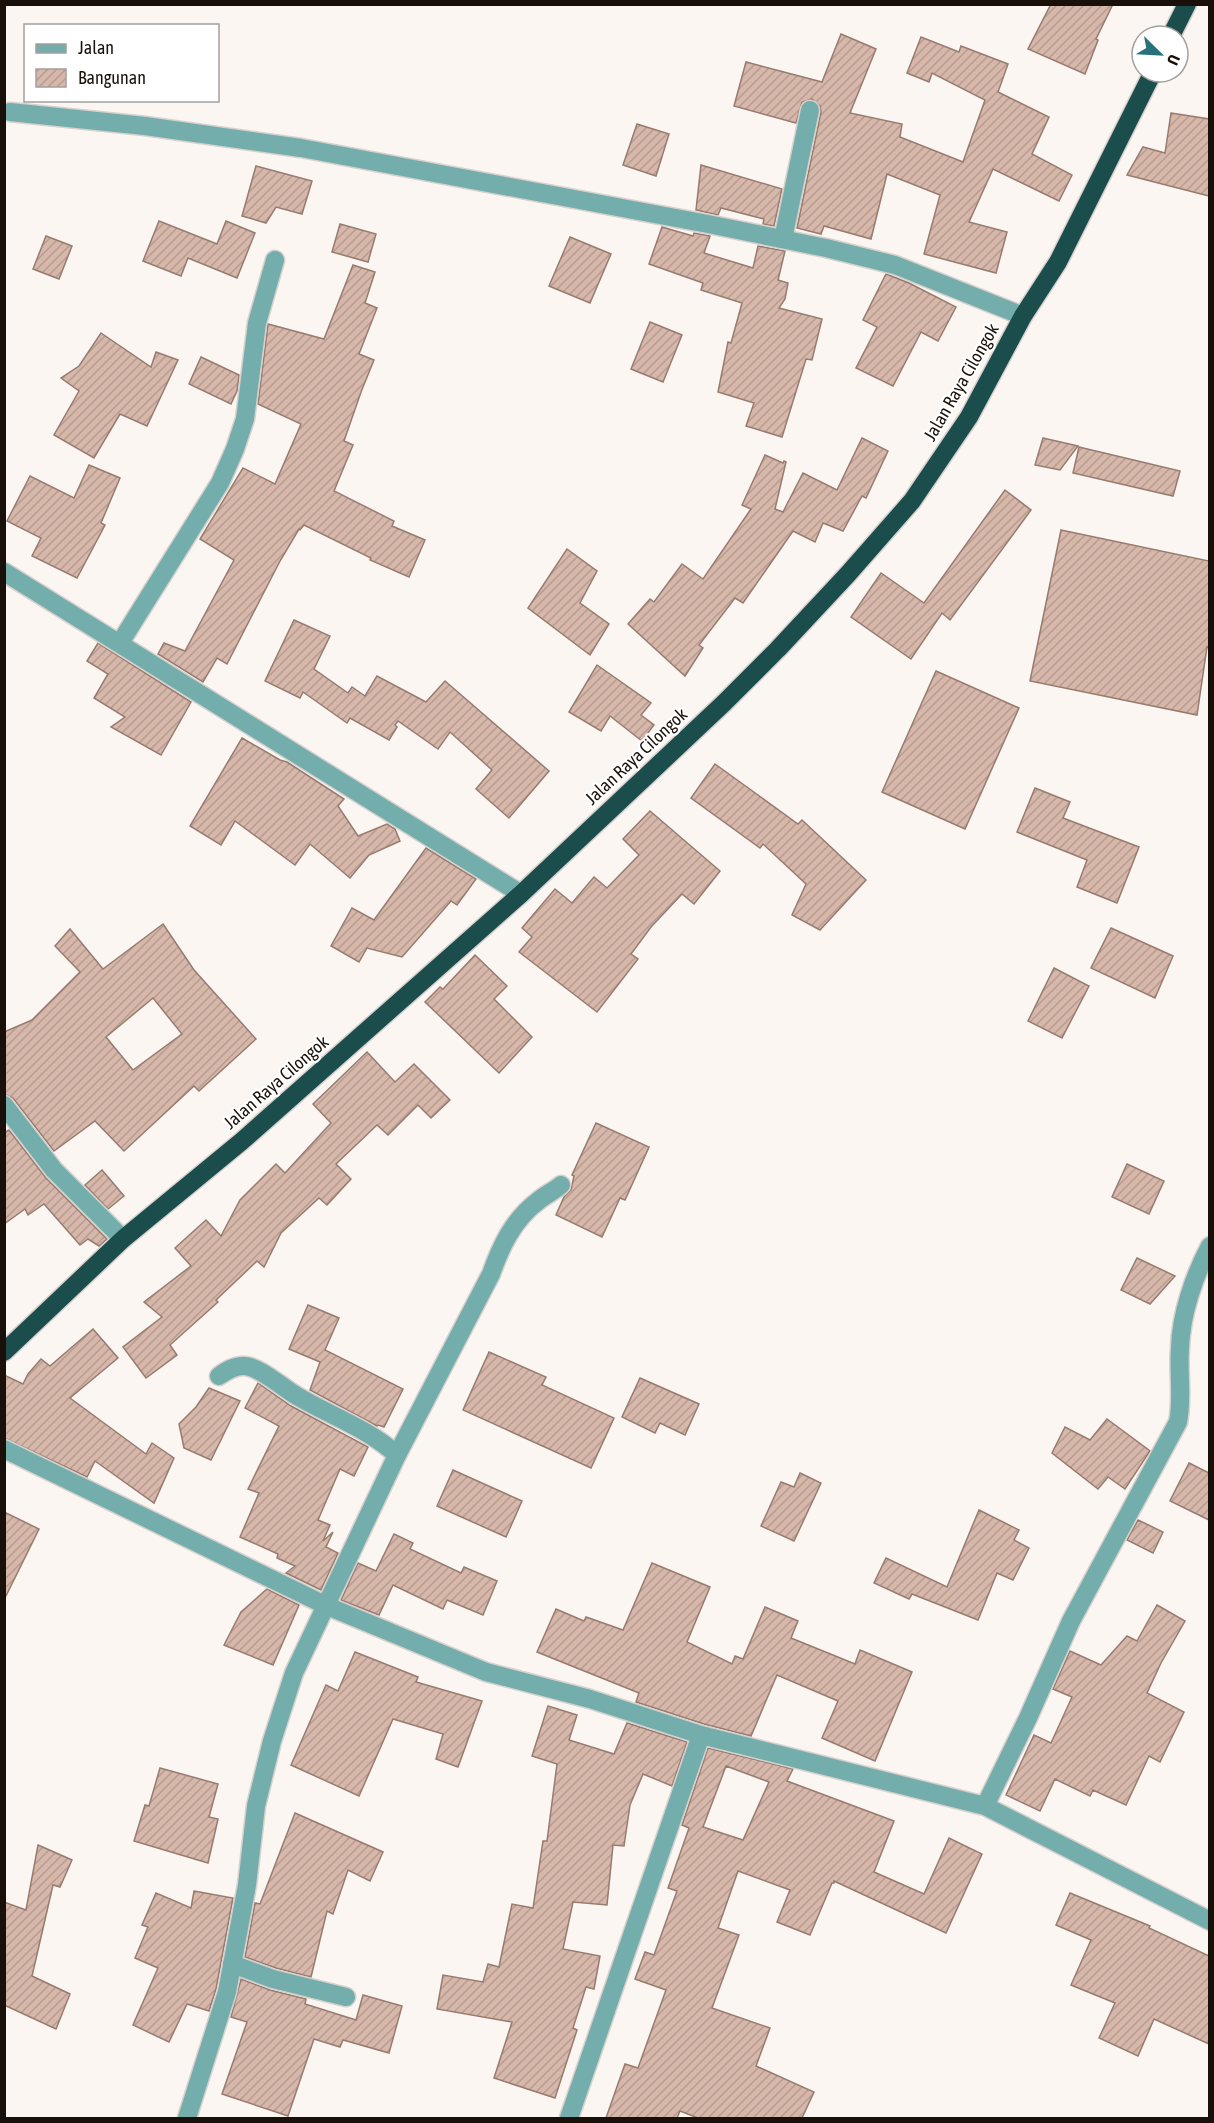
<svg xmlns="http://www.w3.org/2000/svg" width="1214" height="2123" font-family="'Asap Condensed',sans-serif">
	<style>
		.building { fill: url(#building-hatch); stroke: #987b6f; stroke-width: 1.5; fill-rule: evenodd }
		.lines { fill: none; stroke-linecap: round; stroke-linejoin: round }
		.minor-casing { stroke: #d7d1cd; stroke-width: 21 }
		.highway-casing { stroke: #d7d1cd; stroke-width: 21 }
		.minor { stroke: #74aeac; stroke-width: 18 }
		.highway { stroke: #1a4d4c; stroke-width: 18 }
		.labels { text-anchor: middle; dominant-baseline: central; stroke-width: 4.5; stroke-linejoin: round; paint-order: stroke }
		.street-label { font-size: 18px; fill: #19100a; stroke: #fff }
	</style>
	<defs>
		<pattern id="building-hatch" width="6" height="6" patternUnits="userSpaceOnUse" patternTransform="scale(1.5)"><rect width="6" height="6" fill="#d6b7aa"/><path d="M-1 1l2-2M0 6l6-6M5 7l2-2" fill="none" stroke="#b79c91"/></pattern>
	</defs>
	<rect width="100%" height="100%" fill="#fbf6f2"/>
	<g class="building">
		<path d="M1051 4H1113L1096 39 1098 40 1085 74 1028 49Z"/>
		<path d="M841 34 876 49 850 113 902 124 900 137 963 162 985 100 932 73 929 82 907 73 921 37 959 52 961 46 1008 64 998 92 1049 117 1032 154 1072 175 1059 201 993 169 969 222 1007 232 996 273 924 254 940 195 887 174 871 239 824 226 821 234 797 228 821 112 820 106 812 99 802 102 796 123 734 106 746 62 822 82Z"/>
		<path d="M1171 113 1209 119V196L1127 175 1143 147 1165 153Z"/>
		<path d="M637 124 669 134 656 176 623 165Z"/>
		<path d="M701 165 782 189 774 226 763 224 764 219 721 208 718 215 696 210Z"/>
		<path d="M256 166 312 181 302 214 276 207 266 223 242 216Z"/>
		<path d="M159 221 217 244 226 221 255 233 237 278 188 258 181 276 143 261Z"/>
		<path d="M340 224 376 234 368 262 332 252Z"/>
		<path d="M662 227 693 236 694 233 710 236 704 253 753 268 758 246 785 251 778 280 788 283 785 299 779 308 822 319 812 360 806 359 782 437 746 426 754 403 718 392 728 342 731 343 742 303 701 290 703 283 649 264Z"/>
		<path d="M46 236 72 246 59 279 33 269Z"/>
		<path d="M570 237 611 254 590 303 549 286Z"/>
		<path d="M353 265 375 272 365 303 377 308 359 354 374 360 361 392 344 441 353 445 334 491 394 521 392 526 425 540 409 577 370 560 371 558 304 525 300 530 299 529 280 561 227 664 217 658 203 682 158 654 164 643 185 651 234 560 200 539 243 468 275 484 301 424 258 404 268 324 324 339Z"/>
		<path d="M886 274 909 283 956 307 938 341 921 332 893 386 856 368 877 327 863 320Z"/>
		<path d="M650 322 682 335 663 382 631 369Z"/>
		<path d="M101 333 151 367 156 352 178 360 147 426 120 414 94 458 54 435 79 391 61 378 79 366Z"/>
		<path d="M201 357 239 375 237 391 231 404 189 384Z"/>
		<path d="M862 438 888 451 866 498 862 496 843 531 823 523 815 542 793 531 743 603 735 598 699 645 703 648 685 676 628 624 650 599 654 602 682 564 703 579 751 509 742 505 765 455 783 463 784 461 786 462 775 509 783 512 803 473 837 490Z"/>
		<path d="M1043 438 1078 446 1060 470 1035 465Z"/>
		<path d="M1079 447 1180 471 1173 496 1073 473Z"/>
		<path d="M89 465 120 478 101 523 105 525 77 578 32 556 41 538 7 521 30 476 74 498Z"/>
		<path d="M1005 490 1031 510 950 620 942 613 911 659 851 617 881 573 924 603Z"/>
		<path d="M1061 530 1209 561V648L1207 647 1197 715 1030 681Z"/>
		<path d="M567 549 597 571 580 603 609 624 590 655 528 608Z"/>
		<path d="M294 620 330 636 314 669 348 693 352 687 365 696 377 676 426 702 445 681 549 771 509 818 476 789 492 770 450 732 438 749 398 721 395 725 397 727 389 740 350 718 347 723 303 692 300 698 265 681Z"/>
		<path d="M98 643 191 702 161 755 111 727 125 717 94 698 108 674 87 661Z"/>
		<path d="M597 665 651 703 641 715 654 725 642 741 610 716 601 731 569 712Z"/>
		<path d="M936 671 1019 708 965 829 882 792Z"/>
		<path d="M242 738 280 760 287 762 344 799 338 806 358 836 387 824 395 829 400 841 369 855 350 878 310 844 295 865 235 821 221 845 190 826Z"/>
		<path d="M715 764 798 824 802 820 866 880 820 930 792 915 806 884 763 844 760 848 691 798Z"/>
		<path d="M1035 788 1070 802 1063 818 1139 847 1117 903 1077 887 1087 860 1017 832Z"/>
		<path d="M650 811 720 871 694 904 682 894 651 927 631 954 638 959 597 1012 519 952 532 937 522 928 555 889 572 903 594 877 607 888 639 855 623 839Z"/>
		<path d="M426 848 476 879 457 905 451 901 402 957 367 948 359 962 331 946 352 908 374 920Z"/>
		<path d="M163 924 194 970 256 1039 199 1091 194 1086 124 1151 95 1121 54 1151 13 1098 4 1094V1032L32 1020 80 972 55 946 70 929 103 969ZM153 998 182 1034 133 1070 106 1037Z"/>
		<path d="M1111 928 1173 956 1155 998 1091 968Z"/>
		<path d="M475 955 507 986 494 999 532 1037 499 1073 425 1002 440 987 443 989Z"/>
		<path d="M1054 968 1089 986 1062 1038 1028 1021Z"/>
		<path d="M367 1052 395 1082 414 1064 450 1100 431 1118 418 1105 388 1135 377 1125 336 1164 351 1179 327 1205 319 1198 281 1233 264 1267 257 1261 216 1300 218 1302 170 1345 177 1355 146 1378 123 1347 162 1317 144 1302 191 1266 175 1248 206 1220 221 1236 240 1200 276 1164 285 1173 331 1123 313 1104Z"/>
		<path d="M596 1123 649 1147 625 1200 620 1198 602 1237 556 1215 564 1197 571 1190 574 1176 572 1175Z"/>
		<path d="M9 1130 46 1178 107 1239 99 1246 88 1239 80 1245 44 1204 28 1215 25 1209 4 1224V1133Z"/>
		<path d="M1127 1164 1164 1181 1149 1214 1112 1197Z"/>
		<path d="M102 1170 124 1196 108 1209 85 1185Z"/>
		<path d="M1137 1258 1175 1276 1150 1304 1121 1290Z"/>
		<path d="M308 1305 339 1318 325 1350 403 1389 384 1427 378 1425 377 1426 310 1390 320 1362 289 1349Z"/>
		<path d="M93 1329 118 1358 70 1398 146 1454 152 1443 174 1458 154 1503 95 1461 87 1477 4 1438V1375L23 1384 28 1374 41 1359 50 1366Z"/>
		<path d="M489 1352 546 1377 542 1385 614 1418 591 1468 463 1410Z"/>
		<path d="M640 1378 699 1404 685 1435 660 1423 655 1433 622 1417Z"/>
		<path d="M258 1383 291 1406 368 1447 354 1476 340 1469 318 1520 330 1525 323 1541 333 1532 326 1547 338 1553 321 1590 286 1573 295 1566 277 1558 278 1554 240 1537 259 1493 248 1489 279 1426 245 1408Z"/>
		<path d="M209 1388 240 1401 211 1460 184 1448 179 1424 196 1407Z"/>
		<path d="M1107 1419 1150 1451 1125 1489 1108 1477 1098 1489 1052 1453 1065 1427 1090 1440Z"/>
		<path d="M1189 1463 1209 1473V1520L1170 1501Z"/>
		<path d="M453 1470 522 1501 506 1537 437 1506Z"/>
		<path d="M800 1473 821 1483 794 1541 761 1526 781 1482 794 1487Z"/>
		<path d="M979 1510 1019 1530 1014 1540 1029 1548 1013 1580 997 1573 978 1620 912 1594 909 1599 874 1583 886 1558 947 1587Z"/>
		<path d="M4 1512 39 1529 4 1600Z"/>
		<path d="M1138 1520 1163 1532 1153 1553 1127 1540Z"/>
		<path d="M394 1534 413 1543 410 1549 461 1573 464 1567 497 1581 483 1615 447 1600 443 1609 393 1585 379 1615 341 1600 358 1563 376 1571Z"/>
		<path d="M652 1563 710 1587 687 1642 732 1664 735 1656 743 1659 765 1607 798 1621 791 1638 855 1664 860 1650 912 1672 875 1761 822 1738 838 1701 777 1675 751 1736 704 1724 636 1702 639 1693 537 1652 556 1609 584 1621 586 1617 623 1630Z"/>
		<path d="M267 1589 299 1605 273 1665 224 1645 241 1612Z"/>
		<path d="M1157 1605 1185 1621 1161 1663 1147 1693 1184 1712 1160 1762 1149 1756 1126 1805 1093 1790 1090 1796 1055 1779 1040 1811 1006 1795 1034 1735 1051 1743 1072 1697 1053 1689 1070 1651 1101 1665 1127 1636 1137 1641Z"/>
		<path d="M355 1652 418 1677 416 1682 482 1701 458 1767 436 1759 443 1734 393 1719 359 1796 291 1765 326 1685 338 1691Z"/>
		<path d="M548 1706 577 1715 569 1740 614 1754 627 1723 687 1742 672 1786 643 1774 630 1805 624 1846 613 1845 607 1905 573 1902 563 1949 600 1956 594 1989 586 1987 573 2028 577 2030 555 2098 494 2078 512 2022 437 2009 443 1975 483 1982 488 1964 499 1967 512 1904 533 1908 543 1841H547L557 1764 532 1756Z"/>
		<path d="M708 1748 793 1769 787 1781 894 1821 874 1872 924 1894 949 1838 982 1854 946 1933 834 1881V1883H832L810 1935 777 1922 790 1890 738 1871 718 1928 739 1935 712 2008 770 2028 756 2066 814 2092 802 2118H698L680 2111 677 2118H606L625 2064 638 2068 666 1990 635 1979 645 1952 654 1955 677 1891 668 1888 689 1828 682 1825ZM726 1766 769 1782 743 1840 703 1827Z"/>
		<path d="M160 1768 218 1784 209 1817 218 1819 208 1863 134 1841 145 1805 149 1806Z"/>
		<path d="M295 1813 383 1852 370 1881 348 1870 333 1914 327 1911 311 1977 276 1968 245 1957 255 1903 260 1904Z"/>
		<path d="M38 1845 72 1860 60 1887 53 1885 32 1976 70 1994 56 2029 4 2005V1902L26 1910Z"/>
		<path d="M194 1891 233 1898 216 1989 209 2011 187 2004 169 2042 133 2025 158 1968 135 1958 148 1927 142 1925 156 1893 191 1908Z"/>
		<path d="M1070 1893 1150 1926 1149 1928 1209 1956V2044L1154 2019 1138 2056 1099 2038 1115 2003 1071 1985 1091 1940 1056 1925Z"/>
		<path d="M241 1979 270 1990 306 1999 305 2004 356 2020 363 1995 402 2006 389 2053 343 2040 340 2047 314 2039 288 2116 222 2094 247 2022 231 2017Z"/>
	</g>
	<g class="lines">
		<defs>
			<g id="minor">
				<path d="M10 112 145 126 301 148 708 224 826 248 895 265 1023 316"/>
				<path d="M783 239 810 110"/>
				<path d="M4 572 521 894"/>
				<path d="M120 643 220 483 235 449 245 419 257 323 275 260"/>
				<path d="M4 1105 54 1170 123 1239"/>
				<path d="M4 1449 327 1606 486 1672 590 1699 701 1735 985 1806 1210 1921"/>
				<path d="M397 1455 491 1274C501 1246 513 1220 538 1201 545 1195 554 1191 561 1185"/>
				<path d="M985 1806 1028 1718 1071 1621 1178 1422C1183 1398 1178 1373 1180 1348 1181 1314 1194 1276 1210 1246"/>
				<path d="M232 1964 273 1979 346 1997"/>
				<path d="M187 2118 227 1992 247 1885 256 1806 272 1741 294 1673 397 1455C369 1429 329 1415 297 1396 283 1388 260 1367 245 1366 235 1365 226 1371 219 1376"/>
				<path d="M569 2118 701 1735"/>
			</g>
			<g id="highway">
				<path d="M1171 36 1187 4"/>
				<path d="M4 1352 123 1239 242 1141 521 894 724 703 778 649 848 574 912 501 969 417 1023 316 1058 262 1153 72"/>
			</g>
		</defs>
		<use href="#minor" class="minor-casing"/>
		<use href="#highway" class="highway-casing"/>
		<use href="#minor" class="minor"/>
		<use href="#highway" class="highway"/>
	</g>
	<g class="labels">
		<g class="street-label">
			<text transform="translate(961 382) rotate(-60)">Jalan Raya Cilongok</text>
			<text transform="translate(636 756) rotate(-43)">Jalan Raya Cilongok</text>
			<text transform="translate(276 1082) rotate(-41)">Jalan Raya Cilongok</text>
		</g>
	</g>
	<rect width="1214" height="2123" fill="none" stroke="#19100a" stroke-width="12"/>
	<rect x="24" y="24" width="195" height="78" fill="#ffffff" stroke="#a39f9d" stroke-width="1.5"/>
	<rect x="36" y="44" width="30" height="9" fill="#74aeac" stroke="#a39f9d" stroke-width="1.5"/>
	<text x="78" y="54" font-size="18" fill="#19100a">Jalan</text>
	<rect x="36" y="69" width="30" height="18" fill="url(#building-hatch)" stroke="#a39f9d" stroke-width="1.5"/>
	<text x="78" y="84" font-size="18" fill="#19100a">Bangunan</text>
	<g transform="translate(1160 54) rotate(114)"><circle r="28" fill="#ffffff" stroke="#a39f9d" stroke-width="1.5"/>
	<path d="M0-4.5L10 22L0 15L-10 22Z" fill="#28717b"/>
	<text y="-9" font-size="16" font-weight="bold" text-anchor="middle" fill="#19100a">U</text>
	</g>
</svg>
